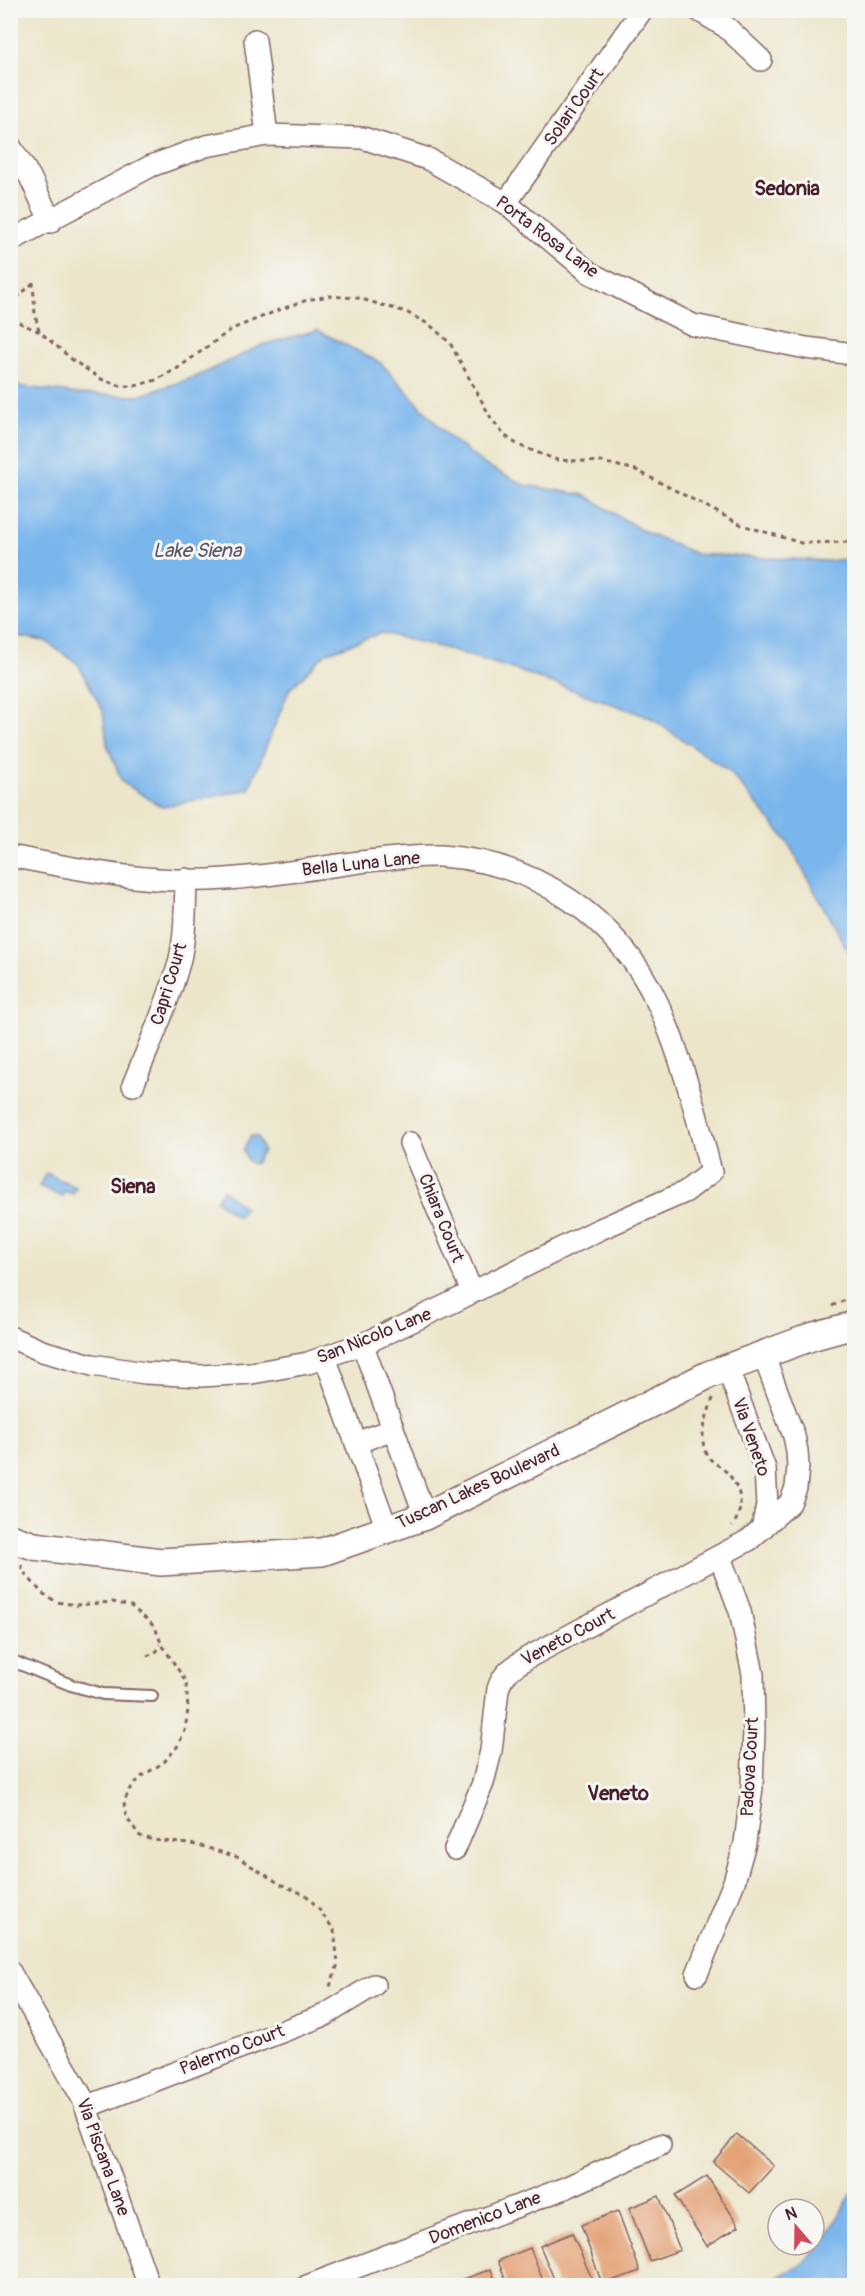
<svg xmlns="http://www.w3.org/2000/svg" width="865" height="2296" font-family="Pangolin,sans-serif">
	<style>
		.water { fill: #7ab6ec; stroke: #626a8c; stroke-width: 1.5 }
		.building { fill: #e39d70 }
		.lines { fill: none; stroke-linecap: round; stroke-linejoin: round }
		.service-casing { stroke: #836462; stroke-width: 14 }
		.minor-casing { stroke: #836462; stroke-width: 24 }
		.tertiary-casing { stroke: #836462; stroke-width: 30 }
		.path { stroke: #836462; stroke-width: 3; stroke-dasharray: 4.5 4.5; stroke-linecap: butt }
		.service { stroke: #fff; stroke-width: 10 }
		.minor { stroke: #fff; stroke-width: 21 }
		.tertiary { stroke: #fff; stroke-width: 27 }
		.labels { text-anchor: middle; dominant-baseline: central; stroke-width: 6; stroke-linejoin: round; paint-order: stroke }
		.street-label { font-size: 18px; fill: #4a1f2b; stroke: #f6f6f2 }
		.neighbourhood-label { font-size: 20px; font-weight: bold; fill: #4a1f2b; stroke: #f6f6f2 }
		.water-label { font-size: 20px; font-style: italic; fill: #5b546f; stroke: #f6f6f2 }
	</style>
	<rect width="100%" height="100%" fill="#f6f6f2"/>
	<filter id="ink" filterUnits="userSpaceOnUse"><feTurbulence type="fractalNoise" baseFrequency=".0167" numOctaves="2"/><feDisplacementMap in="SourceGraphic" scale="12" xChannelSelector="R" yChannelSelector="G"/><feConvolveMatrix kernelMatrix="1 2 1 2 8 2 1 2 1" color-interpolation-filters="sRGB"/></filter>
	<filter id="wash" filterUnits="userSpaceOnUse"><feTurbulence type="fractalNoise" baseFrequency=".008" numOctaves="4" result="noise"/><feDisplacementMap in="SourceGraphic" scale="24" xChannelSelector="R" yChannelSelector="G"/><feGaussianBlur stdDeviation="1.35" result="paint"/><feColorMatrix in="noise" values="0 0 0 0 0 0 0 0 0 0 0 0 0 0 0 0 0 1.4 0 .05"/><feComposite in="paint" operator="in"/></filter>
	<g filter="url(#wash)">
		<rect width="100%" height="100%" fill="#ece5c9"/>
		<g class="water">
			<path d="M317 330 381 363 449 437 485 465 525 485 585 495 641 530 696 554 828 561 854 558V957L845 946 787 841 730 772 649 717 516 670 440 647 381 633 326 653 289 690 249 789 162 807 122 782 107 744 103 711 78 664 45 641 11 635V385L79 394 138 396 198 376 262 345Z"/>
			<path d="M251 1136H257L263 1151 255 1163 252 1164 248 1161 243 1150Z"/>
			<path d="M46 1173 76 1187 73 1194 65 1191 62 1197 39 1186Z"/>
			<path d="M223 1190 245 1208 237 1217 216 1200Z"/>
			<path d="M854 2189V2285H763L802 2264 822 2245Z"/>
		</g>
		<g id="blocks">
			<g class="building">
				<path d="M737 2134 774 2166 749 2193 713 2162Z"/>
				<path d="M707 2176 739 2226 707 2246 675 2196Z"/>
				<path d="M659 2196 680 2250 650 2261 629 2208Z"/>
				<path d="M618 2211 640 2271 602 2284 581 2225Z"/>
				<path d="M572 2233 592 2279 576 2286H557L540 2246Z"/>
				<path d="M530 2248 545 2286H508L498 2261Z"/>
				<path d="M491 2269 497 2286H455L454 2283Z"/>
			</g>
		</g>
	</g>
	<g filter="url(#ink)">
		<use href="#blocks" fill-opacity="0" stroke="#836462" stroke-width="1.5"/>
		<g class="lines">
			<defs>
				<path id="service" d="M10 1660 71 1685 103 1694 152 1696"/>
				<g id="minor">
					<path d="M698 10 726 27 761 60"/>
					<path d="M255 40 267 135"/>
					<path d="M10 146 30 177 51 222"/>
					<path d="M506 203 642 10"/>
					<path d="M10 241 151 166 206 146 267 135 363 138 428 159 506 203 590 273 693 325 806 348 854 354"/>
					<path d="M10 856C81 870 153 885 226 879 271 876 315 868 360 862 387 859 414 855 441 856 536 862 618 918 658 1004 682 1057 697 1116 711 1172L685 1192 598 1230 451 1303 370 1341 308 1363 252 1373 201 1376 145 1373 92 1365 42 1351 10 1337"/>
					<path d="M133 1085C149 1045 168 1004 179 963 186 936 185 907 186 879"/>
					<path d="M410 1143 472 1292"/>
					<path d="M362 1343 425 1516"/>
					<path d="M325 1357 387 1529"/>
					<path d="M727 1367 765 1469 767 1505 762 1529"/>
					<path d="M356 1443 393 1429"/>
					<path d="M455 1849 483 1783 491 1751 498 1689C503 1673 513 1667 527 1658L749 1540 790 1503 796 1488 798 1467 797 1451 794 1436 763 1354"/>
					<path d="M10 1972 83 2099 149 2286"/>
					<path d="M697 1974 734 1882 745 1843 752 1787 754 1730 753 1674 740 1611 720 1557"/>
					<path d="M86 2107 325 2015 374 1985"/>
					<path d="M307 2286 565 2188 660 2145"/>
				</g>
				<path id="tertiary" d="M10 1538 34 1546 161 1562 322 1552 425 1516 708 1375 814 1336 854 1325"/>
			</defs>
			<use href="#service" class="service-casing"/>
			<use href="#minor" class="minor-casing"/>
			<use href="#tertiary" class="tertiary-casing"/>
			<g class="path">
				<path d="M33 282 35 314 39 331"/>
				<path d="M10 304 33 283"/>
				<path d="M10 322H18L40 332 74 361 101 379 121 386H135L156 380 178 368 232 329 279 310 307 300 329 296 358 298 406 312 430 325 450 343 491 418 504 435 518 445 557 460 602 462 636 470 742 525 801 543 854 542"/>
				<path d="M832 1306 854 1296"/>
				<path d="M713 1398C708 1414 700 1431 704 1448 707 1459 714 1462 722 1468 740 1483 747 1507 732 1526"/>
				<path d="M22 1565V1570L42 1593 57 1602 76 1605 113 1602 131 1606 155 1627 161 1643 186 1682 188 1709 185 1731 177 1747 164 1762 141 1777 129 1790 124 1803 126 1817 140 1836 154 1840 198 1845 237 1857 280 1884 306 1895 318 1908 334 1930 338 1964 329 1989"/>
				<path d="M147 1656 157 1651 160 1644"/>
			</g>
			<use href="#service" class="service"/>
			<use href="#minor" class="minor"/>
			<use href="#tertiary" class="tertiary"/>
		</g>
	</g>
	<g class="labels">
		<g class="street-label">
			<text transform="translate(574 107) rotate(-55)">Solari Court</text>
			<text transform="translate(547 237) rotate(37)">Porta Rosa Lane</text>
			<text transform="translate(361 864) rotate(-6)">Bella Luna Lane</text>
			<text transform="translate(169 984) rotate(-73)">Capri Court</text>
			<text transform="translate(441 1218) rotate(68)">Chiara Court</text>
			<text transform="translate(374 1336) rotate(-22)">San Nicolo Lane</text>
			<text transform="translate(751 1437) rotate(71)">Via Veneto</text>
			<text transform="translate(478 1487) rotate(-25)">Tuscan Lakes Boulevard</text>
			<text transform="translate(568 1637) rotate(-28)">Veneto Court</text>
			<text transform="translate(750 1767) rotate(-87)">Padova Court</text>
			<text transform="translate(232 2050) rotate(-21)">Palermo Court</text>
			<text transform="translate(103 2157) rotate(70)">Via Piscana Lane</text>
			<text transform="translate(485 2218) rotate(-21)">Domenico Lane</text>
		</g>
		<g class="neighbourhood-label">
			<text x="787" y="188">Sedonia</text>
			<text x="133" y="1186">Siena</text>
			<text x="618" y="1793">Veneto</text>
		</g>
		<g class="water-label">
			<text x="197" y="550">Lake Siena</text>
		</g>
	</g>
	<rect width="865" height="2296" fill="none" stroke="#f6f6f2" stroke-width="36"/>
	<g transform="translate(796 2227) rotate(340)"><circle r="28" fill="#f6f6f2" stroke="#b1a0a2" stroke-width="1.5"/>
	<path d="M0-4.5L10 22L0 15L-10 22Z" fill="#d1495b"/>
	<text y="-9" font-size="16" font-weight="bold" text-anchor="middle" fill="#4a1f2b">N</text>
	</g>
</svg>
